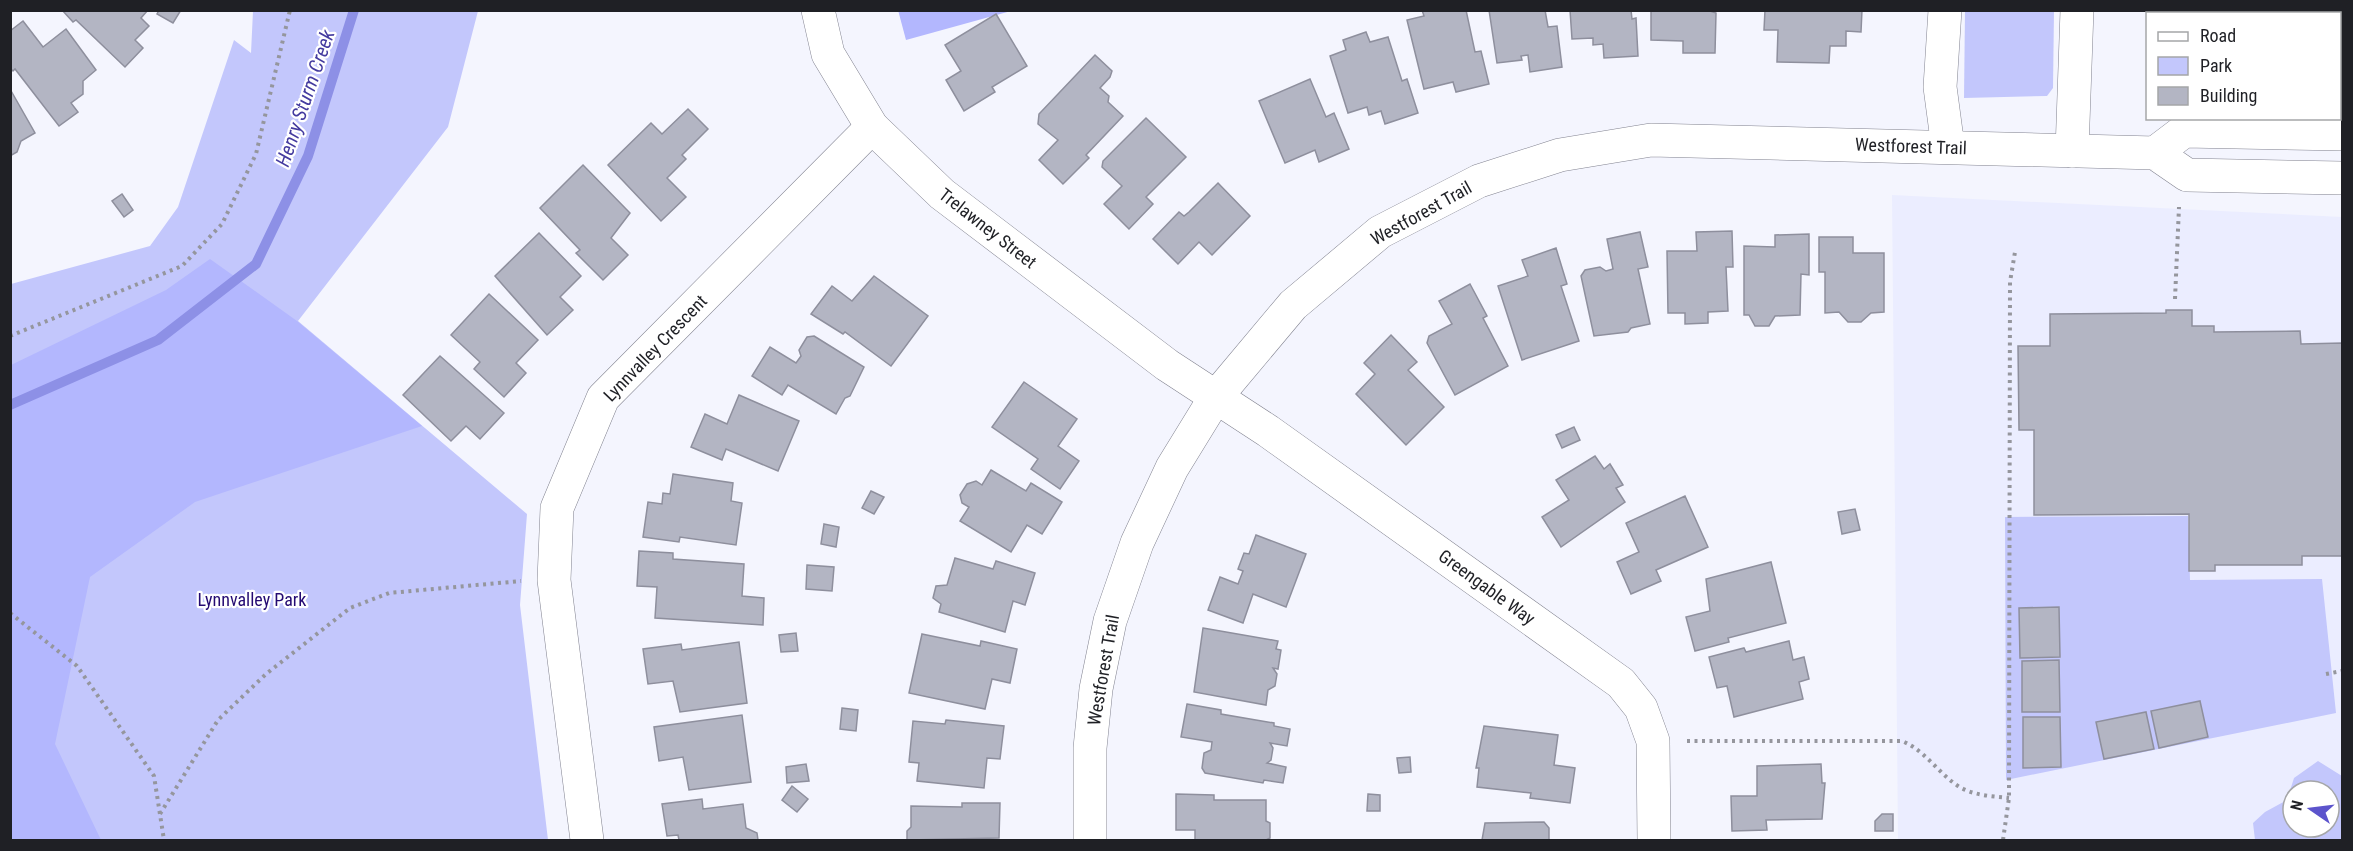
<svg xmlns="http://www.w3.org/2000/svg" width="2353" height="851" font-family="'Roboto Condensed',sans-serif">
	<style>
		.built { fill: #ebedff; fill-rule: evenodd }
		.green { fill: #c3c7fc; fill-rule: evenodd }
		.forest { fill: #b3b7fe }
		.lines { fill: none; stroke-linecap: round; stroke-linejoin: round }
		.stream { stroke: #8d90e6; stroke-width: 10 }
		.building { fill: #b3b5c3; stroke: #8e8f9d; stroke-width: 1.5 }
		.minor-casing { stroke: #828390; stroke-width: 34 }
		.path { stroke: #95969d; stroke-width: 4; stroke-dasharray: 3 4.5; stroke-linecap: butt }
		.minor { stroke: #fff; stroke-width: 33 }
		.labels { text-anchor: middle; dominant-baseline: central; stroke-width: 4.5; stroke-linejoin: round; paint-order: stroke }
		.street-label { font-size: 18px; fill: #1f2025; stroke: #fff }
		.park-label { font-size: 18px; fill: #240a72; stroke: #fff }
		.water-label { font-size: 20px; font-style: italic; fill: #443b9f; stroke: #fff }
	</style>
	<rect width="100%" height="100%" fill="#f4f5fe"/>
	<path class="built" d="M1892 195 2342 217V840H1898ZM2293 791H2329V827H2293Z"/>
	<g class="green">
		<path d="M253 11H478L448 127 298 321 527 514 520 605 548 840H11V284L150 246 178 207 234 40 251 53Z"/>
		<path d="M1965 11H2054L2053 88 2047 96 1964 98Z"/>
		<path d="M2188 516 2190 580 2322 579 2336 713 2006 780 2005 517Z"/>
		<path d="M2318 761 2342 776V840H2255L2253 823 2265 812 2287 800 2294 778ZM2293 791H2329V827H2293Z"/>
	</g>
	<g class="forest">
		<path d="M898 10 1011 11 906 40Z"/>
		<path d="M210 259 297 321 422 426 195 502 90 577 55 744 101 840H11V365L166 290Z"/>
	</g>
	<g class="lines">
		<path class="stream" d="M10 405 158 340 256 264 308 156 354 10"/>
	</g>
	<g class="building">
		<path d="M62 10H148L141 18 149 26 135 40 143 48 125 67 76 20 73 22Z"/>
		<path d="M159 10H181L173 23 157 14Z"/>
		<path d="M1422 10H1466L1475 52 1481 51 1489 84 1456 92 1453 82 1424 89 1407 20 1424 16Z"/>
		<path d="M1489 10H1545L1548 27 1557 26 1562 67 1530 72 1528 55 1521 56 1522 60 1497 63Z"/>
		<path d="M1570 10H1631L1632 19 1636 18 1638 56 1604 58 1603 44 1593 45V38L1572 39Z"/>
		<path d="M1651 10H1707L1716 13 1715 53H1683V41L1651 40Z"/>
		<path d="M1765 10H1862L1861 32 1846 31V46H1830L1829 63 1777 62 1778 30H1764Z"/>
		<rect x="2148" y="10" width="109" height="4"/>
		<path d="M996 14 1027 66 992 87 995 92 964 111 946 80 961 71 945 45Z"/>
		<path d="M23 21 43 47 66 29 96 70 83 81V94L71 103 78 112 59 126 15 69 13 71 10 68V31Z"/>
		<path d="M1366 32 1370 42 1388 37 1402 81 1407 79 1418 113 1385 124 1381 111 1369 115 1367 107 1348 113 1330 56 1346 50 1343 40Z"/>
		<path d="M1095 55 1112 71 1110 77 1100 88 1109 96 1108 102 1123 116 1086 155 1089 158 1063 184 1039 160 1058 140 1038 124 1039 114Z"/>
		<path d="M1310 79 1326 117 1334 113 1349 149 1319 162 1315 150 1285 163 1259 101Z"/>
		<path d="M10 89 35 133 21 141 17 152 10 156Z"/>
		<path d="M688 109 708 129 682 155 686 159 667 178 686 197 661 221 608 165 651 123 662 134Z"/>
		<path d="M1146 118 1186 157 1146 197 1153 204 1129 229 1104 204 1122 186 1102 167 1103 161Z"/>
		<path d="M583 165 630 213 611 238 628 255 603 280 576 253 580 250 540 208Z"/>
		<path d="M1218 183 1250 216 1212 255 1199 242 1178 264 1153 239 1179 212 1184 216 1189 212Z"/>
		<path d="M122 194 133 210 124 217 112 201Z"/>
		<path d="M1732 231 1733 267H1726L1728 311 1708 312V323L1685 324V313H1668L1667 251H1697L1696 232Z"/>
		<path d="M1640 232 1648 267 1638 269 1650 324 1631 328 1628 332 1594 336 1581 276 1585 270 1600 267 1606 271 1613 269 1607 239Z"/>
		<path d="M539 233 581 276 560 297 573 310 547 335 495 276Z"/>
		<path d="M1809 234V275L1801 274 1800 315 1775 316 1769 326H1755L1749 315H1744V246L1775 247V235Z"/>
		<path d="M1819 237H1853V253H1884V312L1871 313 1861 322H1848L1839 312 1825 313V272H1819Z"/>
		<path d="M1556 248 1567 284 1561 286 1579 341 1522 360 1498 286 1528 276 1522 260Z"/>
		<path d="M874 276 928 316 891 366 845 332 843 334 811 314 832 286 852 301Z"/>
		<path d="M1470 284 1487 316 1483 318 1508 366 1455 395 1427 343 1429 336 1452 324 1439 301Z"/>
		<path d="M489 294 538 340 516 363 526 373 504 397 474 369 480 362 451 335Z"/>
		<path d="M2166 310H2192V326H2214V332L2300 331 2301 344 2342 343V556H2302V565H2215V571H2189V514L2034 515V430H2019L2018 346H2050V314L2166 313Z"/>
		<path d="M1391 335 1417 362 1408 370 1444 407 1406 445 1356 394 1375 374 1364 363Z"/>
		<path d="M814 336 864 367 850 396 845 398 836 414 788 385 782 395 752 376 770 347 796 363 801 356 799 350 807 337Z"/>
		<path d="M440 356 504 413 480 439 466 426 451 441 403 395Z"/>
		<path d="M1024 382 1077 419 1058 446 1079 461 1060 489 1031 469 1038 459 992 427Z"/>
		<path d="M739 395 799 421 778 471 726 449 722 460 691 447 705 414 727 424Z"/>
		<path d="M1574 427 1580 440 1562 448 1556 435Z"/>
		<path d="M1595 456 1604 469 1610 464 1623 485 1616 488 1625 502 1561 547 1542 517 1569 500 1556 480Z"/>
		<path d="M991 470 1026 491 1031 483 1062 502 1042 534 1027 525 1011 552 960 521 969 507 962 503 960 495 967 484 976 481 982 485Z"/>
		<path d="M673 474 733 483 731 501 742 503 736 545 680 537 679 542 643 537 648 502 662 504 663 493 670 494Z"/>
		<path d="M871 491 884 497 874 514 862 508Z"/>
		<path d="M1685 496 1708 547 1656 570 1661 581 1631 594 1617 562 1639 552 1626 523Z"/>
		<path d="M1855 509 1860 530 1842 534 1838 512Z"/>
		<path d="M824 524 839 527 836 547 821 544Z"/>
		<path d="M1256 535 1306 554 1286 607 1253 594 1243 623 1208 610 1220 577 1238 584 1243 571 1238 569 1244 553 1249 554Z"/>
		<path d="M639 551 673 553V559L744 564 742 596 764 598 763 625 655 618 657 587 637 586Z"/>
		<path d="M955 558 993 569 996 561 1035 573 1025 605 1013 601 1005 632 939 612 941 604 933 598 936 586 947 585Z"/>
		<path d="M1771 562 1786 623 1728 638 1729 642 1695 651 1686 617 1710 611 1706 579Z"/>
		<path d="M807 565 834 567 832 591 806 589Z"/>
		<path d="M2059 607 2060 657 2020 658 2019 608Z"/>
		<path d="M1203 628 1278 641 1276 649 1281 650 1278 669 1273 668 1277 674 1275 686 1268 690 1266 705 1194 692Z"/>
		<path d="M796 633 798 651 781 652 779 635Z"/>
		<path d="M922 634 980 646 981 641 1017 649 1010 683 992 679 985 709 909 693Z"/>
		<path d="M1789 641 1793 660 1804 657 1809 679 1799 682 1803 699 1734 717 1727 686 1717 688 1709 657 1744 648 1746 652Z"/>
		<path d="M739 642 747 703 680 712 673 681 648 684 643 649 681 644 682 650Z"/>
		<path d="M2059 660 2060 712H2022V661Z"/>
		<path d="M2200 701 2208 737 2159 748 2151 711Z"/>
		<path d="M1187 704 1221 710V714L1274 723V726L1290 729 1287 746 1270 743 1273 748 1271 760 1267 763 1286 767 1283 783 1264 780 1263 783 1205 773 1202 768 1204 753 1211 750 1212 742 1181 737Z"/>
		<path d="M842 708 858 710 856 731 840 729Z"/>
		<path d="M2146 712 2154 749 2104 759 2096 722Z"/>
		<path d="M742 715 751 782 689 790 683 757 659 761 654 727Z"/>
		<path d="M2023 717H2060L2061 767 2023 768Z"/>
		<path d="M946 720 1004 726 1000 759 987 758 984 788 917 781 919 763 909 762 913 721 945 724Z"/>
		<path d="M1484 726 1558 735 1554 765 1575 768 1570 803 1530 798 1531 793 1477 787 1479 768H1476Z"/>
		<path d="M1410 757 1411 772 1399 773 1397 758Z"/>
		<path d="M806 764 809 781 787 783 786 767Z"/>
		<path d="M1821 764 1822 783H1825L1822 819 1766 820 1767 830 1732 831 1731 796H1757V766Z"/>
		<path d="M792 786 808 799 797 812 782 800Z"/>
		<path d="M1176 794 1214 795V800H1266V821L1270 823V838L1266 840H1195V830H1176Z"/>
		<path d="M1368 794 1380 795V811H1367Z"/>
		<path d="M702 799 703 809 743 804 746 828 757 833 758 840H679L678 835 667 836 662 804Z"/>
		<path d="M962 803H1000L999 838 907 840V831L911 827V806L962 807Z"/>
		<path d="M1882 814H1893V831H1875V821Z"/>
		<path d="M1544 822 1549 828V840H1482L1485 823Z"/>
	</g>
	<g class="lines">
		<defs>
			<g id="minor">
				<path d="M818 10 828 54 872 127 942 194 1167 365 1268 431 1621 683 1641 708 1653 741 1654 840"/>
				<path d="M1945 10 1940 87 1948 147"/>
				<path d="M2072 151 2077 10"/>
				<path d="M2155 153 2184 131 2342 134"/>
				<path d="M587 840 554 580 557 508 603 398 872 127"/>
				<path d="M1090 840V748L1096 689 1110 621 1137 543 1172 468 1215 398 1293 305 1380 232 1479 181 1560 155 1651 140 2155 153 2187 175 2342 178"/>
			</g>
		</defs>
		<use href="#minor" class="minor-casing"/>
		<g class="path">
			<path d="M2175 299 2179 207"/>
			<path d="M10 336 182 266 222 224 256 154 290 10"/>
			<path d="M10 613 77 666 154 776 164 840"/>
			<path d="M2326 674 2342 671"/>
			<path d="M1687 741H1902C1926 751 1937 772 1958 786 1974 796 1992 796 2009 798"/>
			<path d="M160 814 218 720 266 674 350 608 389 593 521 581"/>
			<path d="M2003 840 2009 798 2010 282 2015 252"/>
		</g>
		<use href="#minor" class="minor"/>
	</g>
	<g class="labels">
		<g class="street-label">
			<text transform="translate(1911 146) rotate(2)">Westforest Trail</text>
			<text transform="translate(1421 213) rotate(-29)">Westforest Trail</text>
			<text transform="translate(988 228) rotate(38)">Trelawney Street</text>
			<text transform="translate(655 348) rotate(-46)">Lynnvalley Crescent</text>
			<text transform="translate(1487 587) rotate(36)">Greengable Way</text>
			<text transform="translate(1103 670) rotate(-80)">Westforest Trail</text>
		</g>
		<g class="park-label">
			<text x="252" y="599">Lynnvalley Park</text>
		</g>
		<g class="water-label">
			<text transform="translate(305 98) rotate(-71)">Henry Sturm Creek</text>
		</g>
	</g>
	<rect width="2353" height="851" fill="none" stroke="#1f2025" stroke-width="24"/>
	<rect x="2146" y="12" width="195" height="108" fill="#ffffff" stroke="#a5a6a8" stroke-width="1.5"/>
	<rect x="2158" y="32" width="30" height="9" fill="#ffffff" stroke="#a5a6a8" stroke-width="1.5"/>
	<text x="2200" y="42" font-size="18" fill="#1f2025">Road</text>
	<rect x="2158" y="57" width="30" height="18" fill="#c3c7fc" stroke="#a5a6a8" stroke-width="1.5"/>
	<text x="2200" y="72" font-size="18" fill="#1f2025">Park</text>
	<rect x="2158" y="87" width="30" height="18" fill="#b3b5c3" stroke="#a5a6a8" stroke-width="1.5"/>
	<text x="2200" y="102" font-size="18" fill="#1f2025">Building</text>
	<g transform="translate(2311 809) rotate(284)"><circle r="28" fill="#ffffff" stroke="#a5a6a8" stroke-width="1.5"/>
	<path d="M0-4.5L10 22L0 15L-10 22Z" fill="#5c54cc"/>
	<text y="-9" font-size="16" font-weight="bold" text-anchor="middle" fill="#1f2025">N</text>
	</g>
</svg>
